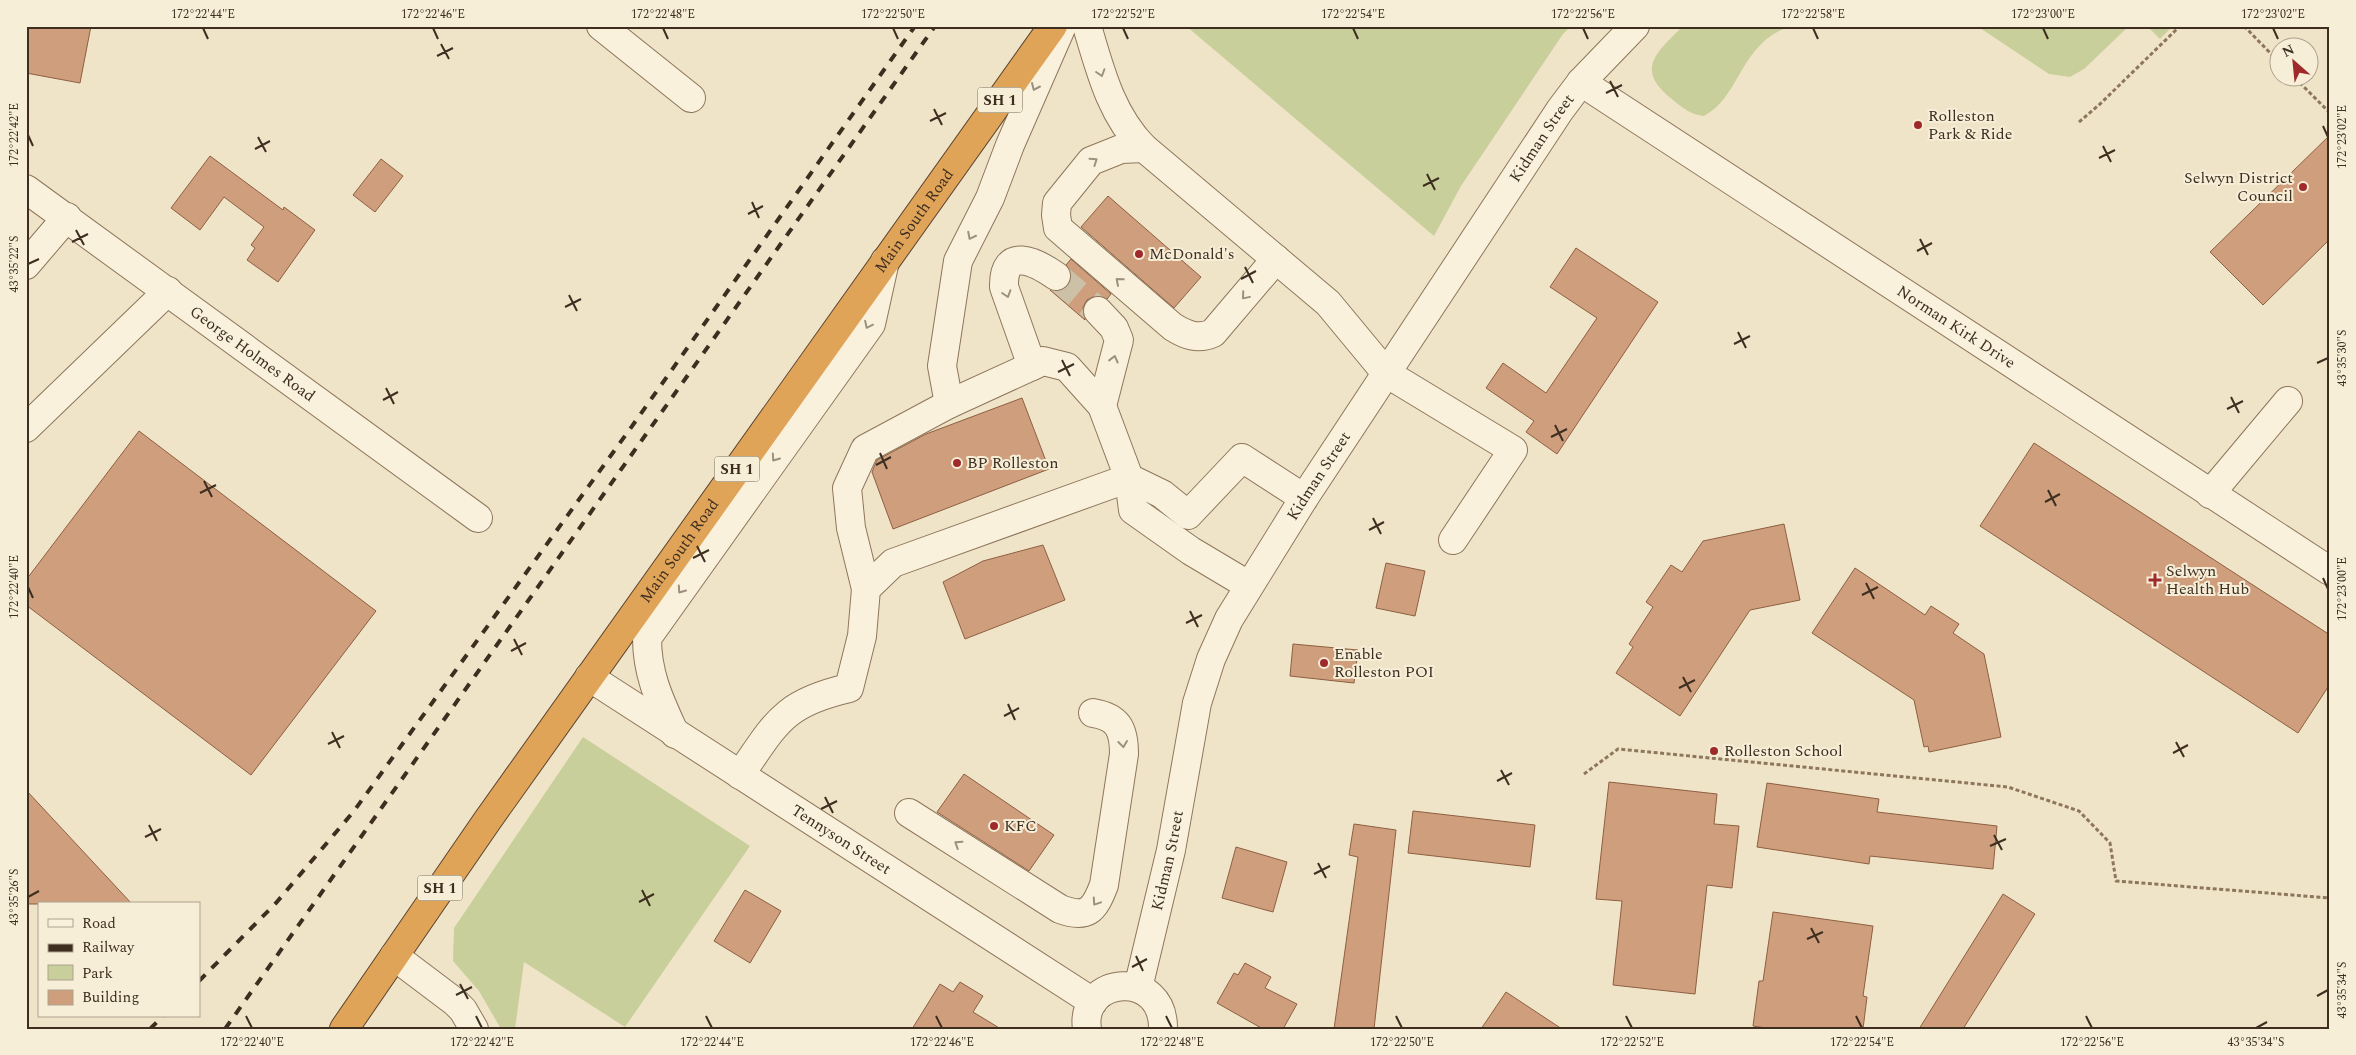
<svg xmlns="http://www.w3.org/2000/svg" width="2356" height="1055" font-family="Spectral,serif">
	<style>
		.green { fill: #c9cf9b }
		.building { fill: #cf9f7d; stroke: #8d5f41 }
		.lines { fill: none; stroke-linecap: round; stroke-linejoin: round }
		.minor-tunnel { stroke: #ccc0a6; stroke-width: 28; stroke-dasharray: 28 14; stroke-linecap: butt }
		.minor-casing { stroke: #8d765c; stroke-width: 30 }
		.highway-casing { stroke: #5b4430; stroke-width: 30 }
		.path { stroke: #8d765c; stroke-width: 3; stroke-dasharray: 4 2.5; stroke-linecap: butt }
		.minor { stroke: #faf1dc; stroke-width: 28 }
		.highway { stroke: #e0a458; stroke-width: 28 }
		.rail { stroke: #3d2e20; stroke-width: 4; stroke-dasharray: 9 9; stroke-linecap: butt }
		.oneway { stroke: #9c907e }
		.ticks { fill: none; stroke: #3d2e20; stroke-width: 2 }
		.poi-dot { fill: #9e2a2b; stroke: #f7eed8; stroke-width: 2 }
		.labels { text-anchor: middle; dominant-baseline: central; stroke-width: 4; stroke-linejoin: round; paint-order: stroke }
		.shield { fill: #f7eed8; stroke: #756857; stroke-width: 1 }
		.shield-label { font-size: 15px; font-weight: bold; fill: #3d2e20 }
		.poi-label { font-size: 16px; fill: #3d2e20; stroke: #f7eed8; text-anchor: start }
		.street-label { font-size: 16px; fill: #3d2e20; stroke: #f7eed8 }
		.neatline { fill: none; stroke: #3d2e20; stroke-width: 2 }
		.ticks-label { font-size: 12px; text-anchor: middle; fill: #3d2e20 }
	</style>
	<rect width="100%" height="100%" fill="#f0e4c8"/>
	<g class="green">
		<path d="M1186 26H1571L1563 34 1461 186 1434 236Z"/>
		<path d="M1683 26H1792C1740 41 1741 97 1704 116 1691 115 1683 108 1673 100 1634 70 1656 53 1683 26Z"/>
		<path d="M1977 26H2129L2084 69 2070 77 2049 74Z"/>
		<path d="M2147 26H2173L2160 39Z"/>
		<path d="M583 737 750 846 625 1027 524 962 515 1029H501L479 991 453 961 454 928Z"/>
	</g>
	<g class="building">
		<path d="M26 26H91L80 83 26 73Z"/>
		<path d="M2330 135V239L2263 305 2210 252Z"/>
		<path d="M210 156 283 210 284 207 315 230 278 282 247 260 255 248 251 245 264 227 224 197 200 230 171 208Z"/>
		<path d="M381 159 403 176 375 212 353 195Z"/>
		<path d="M1108 196 1201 277 1174 308 1081 227Z"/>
		<path d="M1576 248 1658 302 1557 454 1526 432 1534 421 1486 388 1503 363 1546 393 1597 318 1550 287Z"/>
		<path d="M1071 259 1111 294 1107 299 1095 296 1087 300 1083 307 1085 320 1050 290H1063L1069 285 1072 276 1066 265Z"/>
		<path d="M1022 398 1049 469 893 529 872 472 877 460 926 434Z"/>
		<path d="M139 431 376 611 251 775 26 605V580Z"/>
		<path d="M2034 443 2330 635V684L2298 733 1980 526Z"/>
		<path d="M1784 524 1800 600 1750 610 1680 716 1616 673 1633 647 1629 644 1653 607 1646 602 1671 565 1682 572 1703 541Z"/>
		<path d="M1043 545 1065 600 965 639 943 582 983 561Z"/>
		<path d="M1386 563 1425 571 1415 616 1376 608Z"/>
		<path d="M1855 568 1925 615 1931 606 1959 624 1953 633 1984 654 2001 737 1929 752 1928 746 1924 747 1914 700 1812 633Z"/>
		<path d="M1293 644 1358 650 1354 683 1290 676Z"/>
		<path d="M964 774 1054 835 1029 871 937 812Z"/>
		<path d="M1609 782 1717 794 1714 824 1739 826 1732 888 1707 885 1695 994 1613 985 1622 901 1596 899Z"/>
		<path d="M1767 783 1879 799 1877 812 1997 826 1993 869 1870 856 1869 864 1757 847Z"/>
		<path d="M26 790 132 904H26Z"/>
		<path d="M1413 811 1535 825 1530 867 1408 853Z"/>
		<path d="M1354 824 1396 830 1374 1029H1334L1358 857 1349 855Z"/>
		<path d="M1236 847 1287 862 1273 912 1222 898Z"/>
		<path d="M745 890 781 911 750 963 714 941Z"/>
		<path d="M2003 894 2035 914 1963 1029H1919Z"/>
		<path d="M1773 912 1873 926 1863 996 1867 997 1863 1029H1773L1753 1026 1759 981H1763Z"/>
		<path d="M1245 963 1271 977 1265 988 1297 1004 1283 1029H1263L1217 1003 1234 973 1238 975Z"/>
		<path d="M960 982 983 996 973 1012 1001 1029H912L940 984 953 992Z"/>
		<path d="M1506 992 1562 1029H1481Z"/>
	</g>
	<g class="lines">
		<path class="minor-tunnel" d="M1056 276 1098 311"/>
		<defs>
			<g id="minor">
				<path d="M601 26 691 98"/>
				<path d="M1087 26C1100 70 1111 115 1144 148L1328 303 1386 373 1513 450 1453 540"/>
				<path id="s1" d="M1581 82 2330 571"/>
				<path d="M1144 148 1121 149 1091 161 1057 203 1056 215 1058 228 1173 327C1186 335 1198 340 1213 333L1276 259"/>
				<path id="s2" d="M26 189 478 518"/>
				<path d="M26 265 67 217"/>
				<path d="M1098 311 1114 328 1119 340 1102 406"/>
				<path d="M1032 366 1004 287C1003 245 1036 262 1056 276"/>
				<path d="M949 404 942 366 958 261 990 198 1010 145 1062 26"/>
				<path d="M26 428 168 291"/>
				<path d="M2210 494 2288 401"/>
				<path d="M866 589 851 528 847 488 865 449 949 404 1043 361 1067 367 1102 406 1129 478 1162 494 1188 515 1242 458 1304 498"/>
				<path id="s3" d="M589 677 1093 1002"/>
				<path d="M675 734C660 701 647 675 647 638L871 324 885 261"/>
				<path d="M740 775C776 723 783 703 849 688L862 636 866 589 893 563 1129 478 1133 510 1191 551 1248 585"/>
				<path d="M909 813 1060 909C1087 919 1094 911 1104 885L1124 754C1124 729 1118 717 1093 713"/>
				<path d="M394 956 455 1002 463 1010 474 1029"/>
				<path id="s4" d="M1138 988 1171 850 1197 703 1211 659 1229 619 1304 498 1560 110 1581 82 1635 26"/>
				<path d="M1087 1029C1079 976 1164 968 1163 1029"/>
			</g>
			<g id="highway">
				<path id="s5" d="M344 1029 487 821 1053 26"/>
			</g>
		</defs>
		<use href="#minor" class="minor-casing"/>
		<use href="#highway" class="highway-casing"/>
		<g class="path">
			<path d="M2244 26 2278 61"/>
			<path d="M2295 78 2330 113"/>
			<path d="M2079 122 2100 104 2180 26"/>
			<path d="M1584 774 1618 749 2008 787 2079 811 2110 843 2116 881 2330 898"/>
		</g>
		<use href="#minor" class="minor"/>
		<use href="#highway" class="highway"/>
		<g class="rail">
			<path d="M199 981 276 903 354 811 630 429 915 26"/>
			<path d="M150 1029 163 1016"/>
			<path d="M225 1029 935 26"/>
		</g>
	</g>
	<defs><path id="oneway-chevron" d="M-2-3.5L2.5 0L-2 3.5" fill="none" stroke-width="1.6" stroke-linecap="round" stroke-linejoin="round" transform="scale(1.25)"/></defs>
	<g class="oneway">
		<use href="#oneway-chevron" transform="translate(1101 73) rotate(72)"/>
		<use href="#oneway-chevron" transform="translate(1035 87) rotate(114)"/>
		<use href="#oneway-chevron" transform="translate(1094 161) rotate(-35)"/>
		<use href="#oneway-chevron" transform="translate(971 236) rotate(117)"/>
		<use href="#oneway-chevron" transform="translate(1119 281) rotate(-139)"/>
		<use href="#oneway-chevron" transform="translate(1007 294) rotate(72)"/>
		<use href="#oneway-chevron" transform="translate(1245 296) rotate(130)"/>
		<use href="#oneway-chevron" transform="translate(868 325) rotate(116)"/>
		<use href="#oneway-chevron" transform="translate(1114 359) rotate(-76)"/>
		<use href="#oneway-chevron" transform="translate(775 458) rotate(125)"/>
		<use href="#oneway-chevron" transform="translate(681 590) rotate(125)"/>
		<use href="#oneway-chevron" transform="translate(1123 744) rotate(83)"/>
		<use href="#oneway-chevron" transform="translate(958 844) rotate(-147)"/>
		<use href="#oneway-chevron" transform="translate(1096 902) rotate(124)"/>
	</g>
	<path class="ticks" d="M203 28 208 39M433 28 438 39M663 28 668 39M893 28 898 39M1123 28 1128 39M1353 28 1358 39M1583 28 1588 39M1813 28 1818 39M2043 28 2048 39M2273 28 2278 39M441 44 449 59M437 56 453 48M1610 81 1618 97M1606 93 1622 85M934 109 942 125M930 121 946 113M2323 126 2328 137M28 135 33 146M258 137 266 152M2103 146 2111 162M255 149 270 141M2099 158 2115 150M1427 174 1435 190M1423 186 1439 178M752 202 759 218M748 214 763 206M76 230 84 245M1920 239 1928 255M72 242 88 234M1917 251 1932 243M28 264 39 259M1245 267 1253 283M1241 279 1256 271M569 295 577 311M565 307 581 299M1738 332 1746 348M1734 344 1750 336M1062 360 1070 376M2317 363 2328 358M1058 372 1074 364M386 388 394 404M2231 397 2239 413M383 400 398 392M2227 409 2243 401M1555 425 1563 441M1551 437 1567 429M880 453 887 469M876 465 891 457M204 481 212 497M2048 490 2056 506M200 493 216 485M2045 502 2060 494M1373 518 1381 534M1369 530 1384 522M697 546 705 562M693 558 709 550M2323 578 2328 589M1866 583 1874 599M28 587 33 598M1862 595 1878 587M1190 611 1198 627M1186 623 1202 615M514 639 522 655M511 651 526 643M1683 677 1691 692M1679 688 1695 680M1008 704 1015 720M1004 716 1019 708M332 732 340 748M2176 742 2184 757M328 744 344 736M2173 753 2188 745M1501 770 1509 785M1497 781 1512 773M825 797 833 813M821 809 837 801M149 825 157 841M1994 835 2002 850M145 837 161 829M1990 846 2006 839M1318 863 1326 878M1314 874 1330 866M642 890 650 906M28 897 39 891M639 902 654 894M1811 928 1819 943M1807 939 1823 932M1136 956 1143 971M1132 967 1147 959M460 984 468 999M456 995 472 987M2317 996 2328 990M246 1016 252 1028M476 1016 482 1028M706 1016 712 1028M936 1016 942 1028M1166 1016 1172 1028M1396 1016 1402 1028M1626 1016 1632 1028M1856 1016 1862 1028M2086 1016 2092 1028M2256 1028 2267 1022"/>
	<g class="poi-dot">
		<circle cx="1918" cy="125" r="5"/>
		<circle cx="2303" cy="187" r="5"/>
		<circle cx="1139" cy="254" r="5"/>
		<circle cx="957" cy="463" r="5"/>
		<path d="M2152.5 572.5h5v5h5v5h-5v5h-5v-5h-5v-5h5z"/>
		<circle cx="1324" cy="663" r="5"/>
		<circle cx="1714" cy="751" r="5"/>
		<circle cx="994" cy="826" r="5"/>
	</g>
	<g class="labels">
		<g class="shield">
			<rect x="977.5" y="87.5" width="45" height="25" rx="4"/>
			<rect x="714.5" y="456.5" width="45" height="25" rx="4"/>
			<rect x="417.5" y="875.5" width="45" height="25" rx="4"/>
		</g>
		<g class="shield-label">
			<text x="1000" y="100">SH 1</text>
			<text x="737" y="469">SH 1</text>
			<text x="440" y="888">SH 1</text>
		</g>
		<g class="poi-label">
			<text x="1928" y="116">Rolleston<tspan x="1928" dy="18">Park &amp; Ride</tspan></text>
			<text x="2293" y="178" text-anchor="end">Selwyn District<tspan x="2293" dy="18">Council</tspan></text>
			<text x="1149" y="254">McDonald's</text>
			<text x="967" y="463">BP Rolleston</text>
			<text x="2166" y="571">Selwyn<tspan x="2166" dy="18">Health Hub</tspan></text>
			<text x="1334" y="654">Enable<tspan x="1334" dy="18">Rolleston POI</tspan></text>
			<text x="1724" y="751">Rolleston School</text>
			<text x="1004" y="826">KFC</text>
		</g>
		<g class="street-label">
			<text stroke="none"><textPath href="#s4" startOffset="955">Kidman Street</textPath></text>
			<text stroke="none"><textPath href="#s5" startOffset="989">Main South Road</textPath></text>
			<text stroke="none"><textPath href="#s1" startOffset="448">Norman Kirk Drive</textPath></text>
			<text stroke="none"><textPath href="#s2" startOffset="280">George Holmes Road</textPath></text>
			<text stroke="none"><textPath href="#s4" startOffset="550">Kidman Street</textPath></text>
			<text stroke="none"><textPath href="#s5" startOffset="584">Main South Road</textPath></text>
			<text stroke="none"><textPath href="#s3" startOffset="300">Tennyson Street</textPath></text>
			<text stroke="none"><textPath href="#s4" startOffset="131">Kidman Street</textPath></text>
		</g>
	</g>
	<rect width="2356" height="1055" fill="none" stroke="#f7eed8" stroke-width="55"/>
	<rect x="38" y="902" width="162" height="115" fill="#f7eed8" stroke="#ada18e"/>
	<rect x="48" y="919" width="25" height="8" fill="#faf1dc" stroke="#ada18e"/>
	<text x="82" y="928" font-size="15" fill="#3d2e20">Road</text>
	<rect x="48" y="944" width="25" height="8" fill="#3d2e20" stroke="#ada18e"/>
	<text x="82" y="952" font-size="15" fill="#3d2e20">Railway</text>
	<rect x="48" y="965" width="25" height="15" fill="#c9cf9b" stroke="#ada18e"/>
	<text x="82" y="978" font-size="15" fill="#3d2e20">Park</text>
	<rect x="48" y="990" width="25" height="15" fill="#cf9f7d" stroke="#ada18e"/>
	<text x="82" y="1002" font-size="15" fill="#3d2e20">Building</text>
	<g transform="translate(2294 62) rotate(333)"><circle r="24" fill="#f7eed8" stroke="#ada18e"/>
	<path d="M0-4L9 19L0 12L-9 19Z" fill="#9e2a2b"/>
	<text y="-8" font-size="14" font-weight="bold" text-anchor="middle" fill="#3d2e20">N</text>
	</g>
	<rect x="28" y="28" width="2300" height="1000" class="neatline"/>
	<g class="ticks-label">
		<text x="203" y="18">172°22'44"E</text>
		<text x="433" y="18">172°22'46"E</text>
		<text x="663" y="18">172°22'48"E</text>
		<text x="893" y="18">172°22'50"E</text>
		<text x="1123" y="18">172°22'52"E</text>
		<text x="1353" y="18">172°22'54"E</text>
		<text x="1583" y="18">172°22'56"E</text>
		<text x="1813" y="18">172°22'58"E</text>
		<text x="2043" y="18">172°23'00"E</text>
		<text x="2273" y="18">172°23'02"E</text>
		<text transform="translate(14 135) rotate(-90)" y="4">172°22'42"E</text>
		<text transform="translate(2342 137) rotate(-90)" y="4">172°23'02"E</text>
		<text transform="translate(14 264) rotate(-90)" y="4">43°35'22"S</text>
		<text transform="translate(2342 358) rotate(-90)" y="4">43°35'30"S</text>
		<text transform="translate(14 587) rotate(-90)" y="4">172°22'40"E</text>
		<text transform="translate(2342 589) rotate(-90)" y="4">172°23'00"E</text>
		<text transform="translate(14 897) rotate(-90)" y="4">43°35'26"S</text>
		<text transform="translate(2342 990) rotate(-90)" y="4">43°35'34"S</text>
		<text x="252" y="1046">172°22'40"E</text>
		<text x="482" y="1046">172°22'42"E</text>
		<text x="712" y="1046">172°22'44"E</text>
		<text x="942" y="1046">172°22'46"E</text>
		<text x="1172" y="1046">172°22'48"E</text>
		<text x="1402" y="1046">172°22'50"E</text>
		<text x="1632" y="1046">172°22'52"E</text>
		<text x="1862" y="1046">172°22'54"E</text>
		<text x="2092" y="1046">172°22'56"E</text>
		<text x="2256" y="1046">43°35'34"S</text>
	</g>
</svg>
